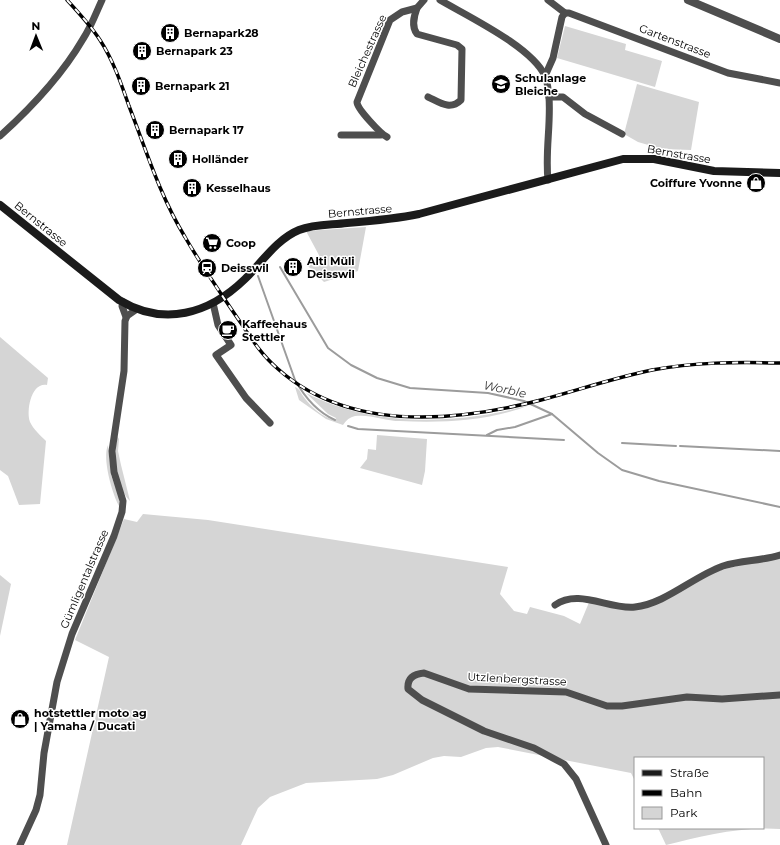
<svg xmlns="http://www.w3.org/2000/svg" width="780" height="845" font-family="Montserrat,sans-serif">
	<style>
		.green { fill: #d5d5d5 }
		.lines { fill: none; stroke-linecap: round; stroke-linejoin: round }
		.stream { stroke: #9c9c9c; stroke-width: 2 }
		.minor { stroke: #4e4e4e; stroke-width: 7 }
		.tertiary { stroke: #4e4e4e; stroke-width: 8 }
		.secondary { stroke: #1b1b1b; stroke-width: 8 }
		.rail-casing { stroke: #000; stroke-width: 3.5 }
		.rail { stroke: #fff; stroke-width: 2; stroke-dasharray: 6; stroke-linecap: butt }
		.labels { text-anchor: middle; dominant-baseline: central; stroke-width: 3; stroke-linejoin: round; paint-order: stroke }
		.poi-label { font-size: 11px; font-weight: bold; fill: #000; stroke: #fff; text-anchor: start }
		.street-label { font-size: 11px; fill: #000; stroke: #fff }
		.water-label { font-size: 12px; font-style: italic; fill: #3d3d3d; stroke: #fff }
	</style>
	<rect width="100%" height="100%" fill="#fff"/>
	<g class="green">
		<path d="M565 26 626 44 625 50 662 61 655 87 557 58Z"/>
		<path d="M637 84 699 102 691 150 662 149 638 142 624 134Z"/>
		<path d="M366 227 358 271 324 282 306 264 320 257 306 231Z"/>
		<path d="M0 337 48 378 47 385C31 382 26 411 30 422 33 429 41 436 46 441L40 504 19 505 8 476 0 470Z"/>
		<path d="M295 387C300 389 300 392 303 396 310 406 323 418 335 420L336 418 328 414 306 393C374 428 457 425 530 405 489 421 444 423 400 421 386 421 370 414 355 416 350 417 346 420 343 425L326 419 299 400Z"/>
		<path d="M377 435 427 439 425 471 422 485 360 468 367 459 368 449 376 450Z"/>
		<path d="M117 436 119 439 118 451 121 465 130 501C115 486 114 456 117 436Z"/>
		<path d="M108 445 111 475 119 497V506C112 493 102 458 108 445Z"/>
		<path d="M143 514 208 520 508 567 500 594 514 611 527 614 530 607 564 616 580 624 590 600 640 606 706 574 780 555V829C744 826 701 836 666 845L658 828H763V758H635V781L631 773 498 747 486 748 461 757 444 756 433 758 393 775 377 779 306 783 270 797 258 808 241 845H67L109 657 75 640 124 519 137 522Z"/>
		<path d="M0 575 11 584 0 636Z"/>
	</g>
	<g class="lines">
		<g class="stream">
			<path d="M280 267 328 348 351 365 377 378 410 388 488 393 524 401 552 414 598 453 622 470 659 481 780 507"/>
			<path d="M258 276 295 380C304 396 317 412 335 420"/>
			<path d="M348 426 358 429 564 440"/>
			<path d="M487 435 497 430 515 427 552 414"/>
			<path d="M622 443 676 446"/>
			<path d="M680 446 780 451"/>
		</g>
		<g class="minor">
			<path d="M440 0C469 17 532 47 545 76 548 82 548 91 549 97 551 125 545 152 548 180"/>
			<path d="M548 0 565 13"/>
			<path d="M417 8C414 16 411 26 417 34L457 45 462 49 461 100C450 111 439 102 428 97"/>
			<path d="M545 76 553 58 562 17 565 13H569L728 73 780 83"/>
			<path d="M549 97H563L585 114 622 134"/>
			<path d="M341 135H381"/>
			<path d="M0 136C31 108 62 75 83 39 91 27 96 13 102 0"/>
			<path d="M387 137C381 134 357 109 357 102L390 20 402 12 417 8 424 0"/>
			<path d="M123 302 122 306 126 317"/>
			<path d="M213 303 218 325 231 345 216 355 246 398 270 423"/>
			<path d="M555 605C579 588 609 610 635 607 665 604 694 576 723 566 742 560 761 561 780 555"/>
			<path d="M20 845 36 810 40 795 44 753 57 682 72 634 114 536 122 512 123 501 114 472 112 451 124 371 125 321 127 316 137 309"/>
			<path d="M606 845 576 779 564 764 534 748 484 731 422 700 408 689C407 678 414 674 424 673L469 689 566 692 607 706H622L687 697 722 699 780 695"/>
		</g>
		<path class="tertiary" d="M688 0 780 39"/>
		<path class="secondary" d="M0 205 119 300C164 327 209 314 245 279 262 262 277 239 299 230 314 224 331 225 347 223 371 221 395 219 419 214L623 159H654L714 171 780 173"/>
		<defs>
			<path id="rail" d="M67 0C79 13 91 26 100 40 113 60 121 83 129 106 146 150 160 196 185 237 200 263 217 288 234 313 248 333 259 353 278 369 349 432 456 422 541 400 578 390 614 378 652 370 694 362 737 362 780 363"/>
		</defs>
		<use href="#rail" class="rail-casing"/>
		<use href="#rail" class="rail"/>
	</g>
	<defs>
		<symbol id="building-disc" viewBox="-11 -11 22 22"><circle r="9.5" fill="#000" stroke="#fff"/><path d="M-4-6H4V6H1V3H-1V6H-4ZM-2.5-4.3h1.7v1.8h-1.7ZM.8-4.3h1.7v1.8H.8ZM-2.5-1h1.7V.8h-1.7ZM.8-1h1.7V.8H.8Z" fill="#fff"/></symbol>
		<symbol id="school-disc" viewBox="-11 -11 22 22"><circle r="9.5" fill="#000" stroke="#fff"/><path d="M0-5L7-2L0 1L-7-2ZM-4 1L0 2.5L4 1V4Q0 6-4 4Z" fill="#fff"/></symbol>
		<symbol id="shop-disc" viewBox="-11 -11 22 22"><circle r="9.5" fill="#000" stroke="#fff"/><path d="M-5-2.5h2.3a2.7 3.5 0 0 1 5.4 0H5L5.5 6h-11ZM-1.5-2.5h3a1.5 2.3 0 0 0-3 0Z" fill="#fff"/></symbol>
		<symbol id="supermarket-disc" viewBox="-11 -11 22 22"><circle r="9.5" fill="#000" stroke="#fff"/><path d="M-6-5.5h2.5l.6 2H6L4.5 2H-2.5L-4.4-4H-6ZM-1.5 3.2a1.3 1.3 0 1 0 .1 0ZM3 3.2a1.3 1.3 0 1 0 .1 0Z" fill="#fff"/></symbol>
		<symbol id="station-disc" viewBox="-11 -11 22 22"><circle r="9.5" fill="#000" stroke="#fff"/><path d="M-3-6H3Q5-6 5-4V2Q5 4 3 4L4.5 6H3L1.5 4h-3L-3 6H-4.5L-3 4Q-5 4-5 2V-4Q-5-6-3-6ZM-3.5-4v3h7v-3ZM-3.5 1v1.5H-2V1ZM2 1v1.5H3.5V1Z" fill="#fff"/></symbol>
		<symbol id="cafe-disc" viewBox="-11 -11 22 22"><circle r="9.5" fill="#000" stroke="#fff"/><path d="M-5.5-4.5H6V0H3Q3 3.5 0 3.5H-2.5Q-5.5 3.5-5.5 0ZM3-3.2v2h1.7v-2ZM-6 4.5H4V6H-6Z" fill="#fff"/></symbol>
	</defs>
	<g fill-rule="evenodd">
		<use href="#building-disc" x="159" y="22" width="22" height="22"/>
		<use href="#building-disc" x="131" y="40" width="22" height="22"/>
		<use href="#school-disc" x="490" y="73" width="22" height="22"/>
		<use href="#building-disc" x="130" y="75" width="22" height="22"/>
		<use href="#building-disc" x="144" y="119" width="22" height="22"/>
		<use href="#building-disc" x="167" y="148" width="22" height="22"/>
		<use href="#shop-disc" x="745" y="172" width="22" height="22"/>
		<use href="#building-disc" x="181" y="177" width="22" height="22"/>
		<use href="#supermarket-disc" x="201" y="232" width="22" height="22"/>
		<use href="#building-disc" x="282" y="256" width="22" height="22"/>
		<use href="#station-disc" x="196" y="257" width="22" height="22"/>
		<use href="#cafe-disc" x="217" y="319" width="22" height="22"/>
		<use href="#shop-disc" x="9" y="708" width="22" height="22"/>
	</g>
	<g class="labels">
		<g class="poi-label">
			<text x="184" y="33">Bernapark28</text>
			<text x="156" y="51">Bernapark 23</text>
			<text x="515" y="78">Schulanlage<tspan x="515" dy="13">Bleiche</tspan></text>
			<text x="155" y="86">Bernapark 21</text>
			<text x="169" y="130">Bernapark 17</text>
			<text x="192" y="159">Holländer</text>
			<text x="742" y="183" text-anchor="end">Coiffure Yvonne</text>
			<text x="206" y="188">Kesselhaus</text>
			<text x="226" y="243">Coop</text>
			<text x="307" y="261">Alti Müli<tspan x="307" dy="13">Deisswil</tspan></text>
			<text x="221" y="268">Deisswil</text>
			<text x="242" y="324">Kaffeehaus<tspan x="242" dy="13">Stettler</tspan></text>
			<text x="34" y="713">hotstettler moto ag<tspan x="34" dy="13">| Yamaha / Ducati</tspan></text>
		</g>
		<g class="street-label">
			<text transform="translate(675 41) rotate(21)">Gartenstrasse</text>
			<text transform="translate(367 51) rotate(-66)">Bleichestrasse</text>
			<text transform="translate(679 154) rotate(10)">Bernstrasse</text>
			<text transform="translate(360 211) rotate(-5)">Bernstrasse</text>
			<text transform="translate(41 224) rotate(39)">Bernstrasse</text>
			<text transform="translate(84 579) rotate(-67)">Gümligentalstrasse</text>
			<text transform="translate(517 679) rotate(3)">Utzlenbergstrasse</text>
		</g>
		<g class="water-label">
			<text transform="translate(505 389) rotate(12)">Worble</text>
		</g>
	</g>
	<rect x="634" y="757" width="130" height="72" fill="#ffffff" stroke="#999999"/>
	<rect x="642" y="770" width="20" height="6" fill="#1b1b1b" stroke="#999999"/>
	<text x="670" y="777" font-size="12" fill="#000000">Straße</text>
	<rect x="642" y="790" width="20" height="6" fill="#000000" stroke="#999999"/>
	<text x="670" y="797" font-size="12" fill="#000000">Bahn</text>
	<rect x="642" y="807" width="20" height="12" fill="#d5d5d5" stroke="#999999"/>
	<text x="670" y="817" font-size="12" fill="#000000">Park</text>
	<g transform="translate(36 36) rotate(359)" stroke="#ffffff" stroke-width="3" paint-order="stroke">
	<path d="M0-3L7 15L0 10L-7 15Z" fill="#000000"/>
	<text y="-6" font-size="11" font-weight="bold" text-anchor="middle" fill="#000000">N</text>
	</g>
</svg>
